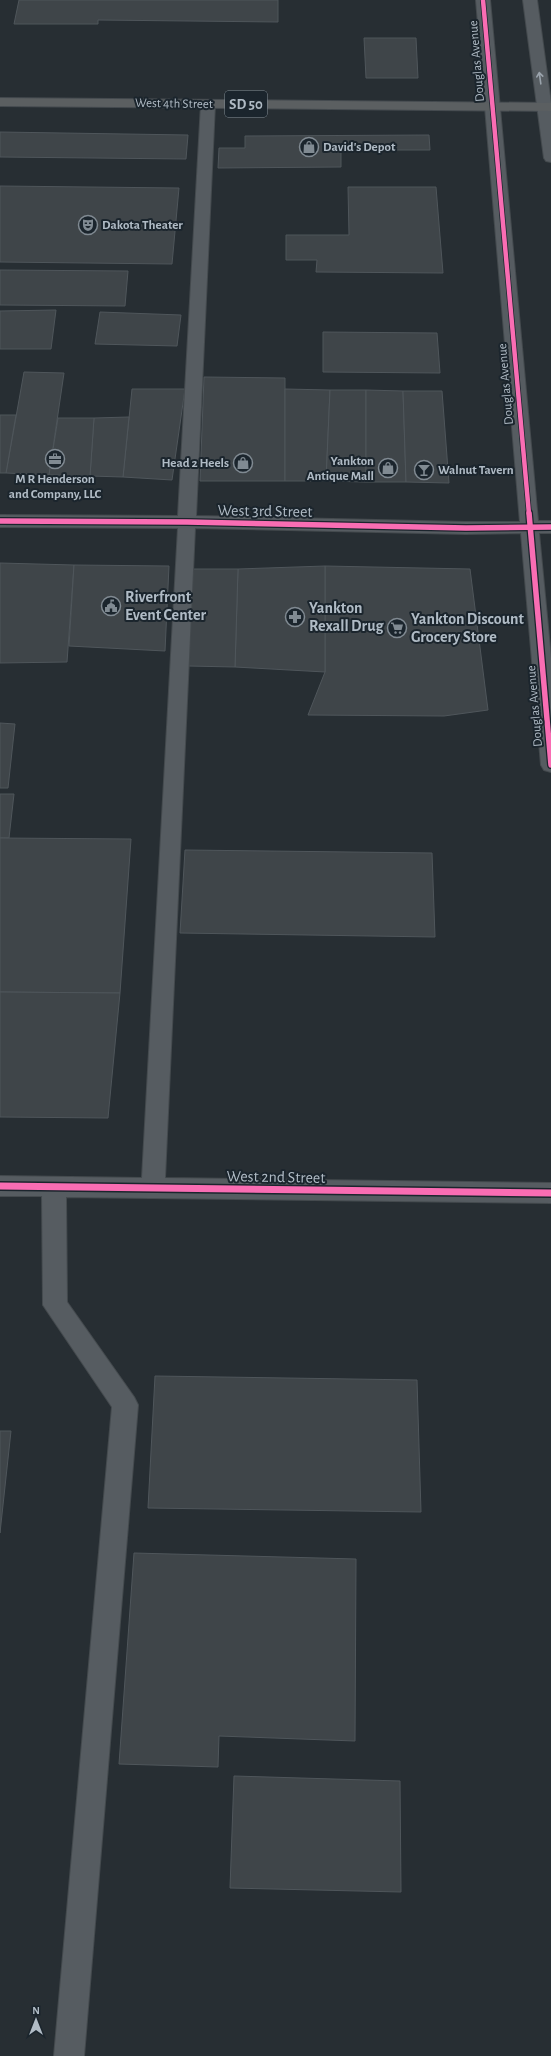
<svg xmlns="http://www.w3.org/2000/svg" width="551" height="2056" font-family="'Alegreya Sans',sans-serif">
	<style>
		.building { fill: #3f4549; stroke: #4f565b }
		.lines { fill: none; stroke-linecap: round; stroke-linejoin: round }
		.minor-casing { stroke: #444a4e; stroke-width: 2 }
		.highway-casing { stroke: #444a4f; stroke-width: 2 }
		.minor { fill: #565c61; fill-rule: evenodd }
		.highway { fill: #5b5f61; fill-rule: evenodd }
		.cycleway-far2-casing { stroke: #1b252d; stroke-width: 6 }
		.cycleway-far1-casing { stroke: #1b252d; stroke-width: 8 }
		.cycleway-casing { stroke: #1b252d; stroke-width: 10 }
		.cycleway-far2 { stroke: #f96db3; stroke-width: 4.5 }
		.cycleway-far1 { stroke: #f96db3; stroke-width: 5.5 }
		.cycleway { stroke: #f96db3; stroke-width: 7 }
		.oneway { stroke: #9aa3ac }
		.labels { text-anchor: middle; dominant-baseline: central; stroke-width: 4; stroke-linejoin: round; paint-order: stroke }
		.far-street-label { font-size: 13px; fill: #b0bbc5; stroke: #1b252d }
		.far-poi-label { font-size: 13px; font-weight: bold; fill: #b0bbc5; stroke: #1b252d; text-anchor: start }
		.shield { fill: #1b252d; stroke: #838e97; stroke-width: 1 }
		.shield-label { font-size: 15px; font-weight: bold; fill: #b0bbc5 }
		.street-label { font-size: 16px; fill: #b0bbc5; stroke: #1b252d }
		.poi-label { font-size: 16px; font-weight: bold; fill: #b0bbc5; stroke: #1b252d; text-anchor: start }
	</style>
	<rect width="100%" height="100%" fill="#272e33"/>
	<g class="building">
		<path d="M19 0H278V22L98 20V24H14Z"/>
		<path d="M364 38H416L418 78H366Z"/>
		<path d="M0 132 188 135 186 159 0 157Z"/>
		<path d="M429 135 430 150H341V167L218 168 219 148H245V136Z"/>
		<path d="M0 186 179 188 172 264 0 262Z"/>
		<path d="M348 187H436L443 273 316 272 317 260H286V235H349Z"/>
		<path d="M0 270 128 271 125 306 0 305Z"/>
		<path d="M56 310 51 349H0V311Z"/>
		<path d="M100 312 181 315 177 346 95 344Z"/>
		<path d="M323 332 437 333 440 373 323 372Z"/>
		<path d="M24 372 64 373 49 475 6 473Z"/>
		<path d="M204 377 285 378V481H200Z"/>
		<path d="M132 389H185L172 480 123 477Z"/>
		<path d="M285 389 330 390 326 481H285Z"/>
		<path d="M330 390H366V482L326 481Z"/>
		<path d="M366 390 403 391 406 482H366Z"/>
		<path d="M403 391H442L449 483 406 482Z"/>
		<path d="M0 415H16L6 473H0Z"/>
		<path d="M129 417 123 477 90 476 94 418Z"/>
		<path d="M58 418H94L90 476 49 475Z"/>
		<path d="M0 563 74 565 67 662 0 663Z"/>
		<path d="M74 565 169 566 165 651 69 646Z"/>
		<path d="M325 566 470 569 488 710 444 716 308 715 325 672Z"/>
		<path d="M325 566V672L235 667 238 569Z"/>
		<path d="M193 569H238L235 667 188 666Z"/>
		<path d="M0 723 15 724 8 788H0Z"/>
		<path d="M0 794H14L9 838H0Z"/>
		<path d="M0 838 131 839 120 993 0 992Z"/>
		<path d="M185 850 432 853 435 937 180 933Z"/>
		<path d="M0 992 120 993 108 1118 0 1117Z"/>
		<path d="M155 1376 417 1380 421 1512 148 1508Z"/>
		<path d="M0 1431H11L0 1533Z"/>
		<path d="M134 1553 356 1559 355 1741 219 1736 218 1767 119 1764Z"/>
		<path d="M234 1776 400 1781 401 1892 230 1888Z"/>
	</g>
	<g class="lines">
		<defs>
			<g id="minor">
				<path d="M476 0H490L538 521H551V533H539L551 658V772L544 770 541 765 521 533 466 534 195 528 165 1178 551 1183V1203L66 1197 67 1302 134 1397 138 1405 84 2056H54L112 1407 43 1305 42 1196H0V1176L142 1178 178 528 0 527V515L178 516 201 104 203 101H213L215 104 196 516 466 522H520Z"/>
				<path d="M523 0H537L551 103V162L546 161 544 158Z"/>
			</g>
			<path id="highway" d="M0 98 551 103V111L0 106Z"/>
		</defs>
		<use href="#minor" class="minor-casing"/>
		<use href="#highway" class="highway-casing"/>
		<use href="#minor" class="minor"/>
		<use href="#highway" class="highway"/>
		<defs>
			<path id="cycleway-far2" d="M483 0 529 514"/>
			<g id="cycleway-far1">
				<path d="M529 513 551 765"/>
				<path d="M0 521 187 522 466 528 551 527"/>
			</g>
			<path id="cycleway" d="M0 1186 551 1193"/>
		</defs>
		<use href="#cycleway-far2" class="cycleway-far2-casing"/>
		<use href="#cycleway-far1" class="cycleway-far1-casing"/>
		<use href="#cycleway" class="cycleway-casing"/>
		<use href="#cycleway-far2" class="cycleway-far2"/>
		<use href="#cycleway-far1" class="cycleway-far1"/>
		<use href="#cycleway" class="cycleway"/>
	</g>
	<defs><path id="oneway-shaft" d="M-6 0H5M1.5-3L5.5 0L1.5 3" fill="none" stroke-width="1.6" stroke-linecap="round" stroke-linejoin="round"/></defs>
	<use class="oneway" href="#oneway-shaft" transform="translate(540 78) rotate(-98)"/>
	<defs>
		<symbol id="shop-ring" viewBox="-11 -11 22 22"><circle r="9.5" fill="#1b252d" stroke="#808a92" stroke-width="1.5"/><path d="M-5-2.5h2.3a2.7 3.5 0 0 1 5.4 0H5L5.5 6h-11ZM-1.5-2.5h3a1.5 2.3 0 0 0-3 0Z" fill="#808a92"/></symbol>
		<symbol id="theatre-ring" viewBox="-11 -11 22 22"><circle r="9.5" fill="#1b252d" stroke="#808a92" stroke-width="1.5"/><path d="M-5-5.5Q0-4 5-5.5V0Q5 5 0 6Q-5 5-5 0ZM-3.3-2.5H-1v1.5H-3.3ZM1-2.5H3.3v1.5H1ZM-2.8 1Q0 5.5 2.8 1Z" fill="#808a92"/></symbol>
		<symbol id="office-ring" viewBox="-11 -11 22 22"><circle r="9.5" fill="#1b252d" stroke="#808a92" stroke-width="1.5"/><path d="M-6-3h4V-5.5h4V-3h4V5H-6ZM-1-4.5V-3h2v-1.5ZM-6 0V1H6V0Z" fill="#808a92"/></symbol>
		<symbol id="bar-ring" viewBox="-11 -11 22 22"><circle r="9.5" fill="#1b252d" stroke="#808a92" stroke-width="1.5"/><path d="M-6-5H6L.8 .8V4.5H3.5V6h-7V4.5H-.8V.8Z" fill="#808a92"/></symbol>
		<symbol id="civic-ring" viewBox="-11 -11 22 22"><circle r="9.5" fill="#1b252d" stroke="#808a92" stroke-width="1.5"/><path d="M-.6-6.5H3V-4.5H.6V-3L4-1V1h2V6H-6V1h2V-1L-.6-3ZM-1.2 2.5V6h2.4V2.5Z" fill="#808a92"/></symbol>
		<symbol id="pharmacy-ring" viewBox="-11 -11 22 22"><circle r="9.5" fill="#1b252d" stroke="#808a92" stroke-width="1.5"/><path d="M-2-6h4v4h4v4h-4v4h-4v-4h-4v-4h4Z" fill="#808a92"/></symbol>
		<symbol id="supermarket-ring" viewBox="-11 -11 22 22"><circle r="9.5" fill="#1b252d" stroke="#808a92" stroke-width="1.5"/><path d="M-6-5.5h2.5l.6 2H6L4.5 2H-2.5L-4.4-4H-6ZM-1.5 3.2a1.3 1.3 0 1 0 .1 0ZM3 3.2a1.3 1.3 0 1 0 .1 0Z" fill="#808a92"/></symbol>
	</defs>
	<g fill-rule="evenodd">
		<use href="#shop-ring" x="298" y="136" width="22" height="22"/>
		<use href="#theatre-ring" x="77" y="214" width="22" height="22"/>
		<use href="#office-ring" x="44" y="448" width="22" height="22"/>
		<use href="#shop-ring" x="232" y="452" width="22" height="22"/>
		<use href="#shop-ring" x="377" y="457" width="22" height="22"/>
		<use href="#bar-ring" x="413" y="459" width="22" height="22"/>
		<use href="#civic-ring" x="100" y="595" width="22" height="22"/>
		<use href="#pharmacy-ring" x="284" y="606" width="22" height="22"/>
		<use href="#supermarket-ring" x="386" y="617" width="22" height="22"/>
	</g>
	<g class="labels">
		<g class="far-street-label">
			<text transform="translate(477 61) rotate(-95)">Douglas Avenue</text>
			<text transform="translate(174 104) rotate(1)">West 4th Street</text>
			<text transform="translate(506 384) rotate(-95)">Douglas Avenue</text>
			<text transform="translate(535 706) rotate(-95)">Douglas Avenue</text>
		</g>
		<g class="far-poi-label">
			<text x="323" y="147">David's Depot</text>
			<text x="102" y="225">Dakota Theater</text>
			<text x="374" y="461" text-anchor="end">Yankton<tspan x="374" dy="15">Antique Mall</tspan></text>
			<text x="229" y="463" text-anchor="end">Head 2 Heels</text>
			<text x="438" y="470">Walnut Tavern</text>
			<text x="55" y="479" text-anchor="middle">M R Henderson<tspan x="55" dy="15">and Company, LLC</tspan></text>
		</g>
		<rect class="shield" x="225" y="91" width="42" height="26" rx="3"/>
		<g class="shield-label">
			<text x="246" y="104">SD 50</text>
		</g>
		<g class="street-label">
			<text transform="translate(265 511) rotate(1)">West 3rd Street</text>
			<text transform="translate(276 1177) rotate(1)">West 2nd Street</text>
		</g>
		<g class="poi-label">
			<text x="125" y="597">Riverfront<tspan x="125" dy="18">Event Center</tspan></text>
			<text x="309" y="608">Yankton<tspan x="309" dy="18">Rexall Drug</tspan></text>
			<text x="411" y="619">Yankton Discount<tspan x="411" dy="18">Grocery Store</tspan></text>
		</g>
	</g>
	<g transform="translate(36 2020)" stroke="#1b252d" stroke-width="3" paint-order="stroke">
	<path d="M0-3L7 15L0 10L-7 15Z" fill="#b0bbc5"/>
	<text y="-6" font-size="11" font-weight="bold" text-anchor="middle" fill="#b0bbc5">N</text>
	</g>
</svg>
